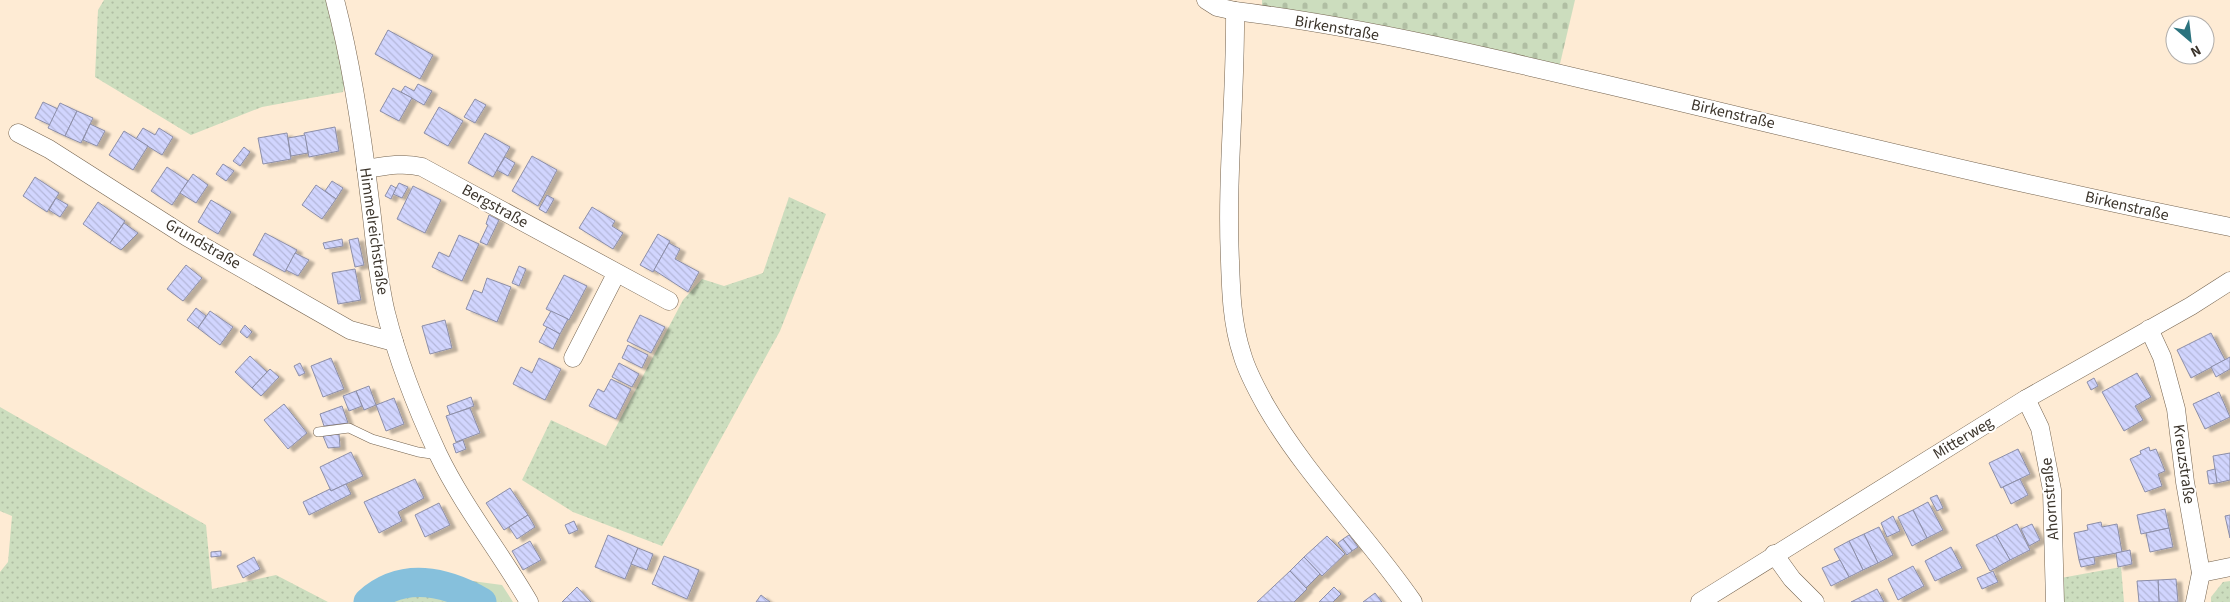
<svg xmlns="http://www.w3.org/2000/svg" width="2230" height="602" font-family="'Source Sans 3',sans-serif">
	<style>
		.green { fill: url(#green-dots) }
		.forest { fill: url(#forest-firs) }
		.cemetery { fill: url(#cemetery-stones) }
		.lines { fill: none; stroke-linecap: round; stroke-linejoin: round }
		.river { stroke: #86c0dc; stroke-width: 29 }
		.building { fill: url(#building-back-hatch); stroke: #8c8ea7; filter: url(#shadow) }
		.service-casing { stroke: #74634f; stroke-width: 10 }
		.minor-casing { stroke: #74634f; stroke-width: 19 }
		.service { stroke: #fff; stroke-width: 9 }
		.minor { stroke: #fff; stroke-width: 18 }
		.labels { text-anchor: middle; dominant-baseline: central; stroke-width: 4; stroke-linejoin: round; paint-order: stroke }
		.street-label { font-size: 16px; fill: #3c352c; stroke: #fff }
	</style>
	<defs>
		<pattern id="green-dots" width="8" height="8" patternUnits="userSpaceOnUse" patternTransform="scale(1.25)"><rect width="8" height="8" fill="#ccddbe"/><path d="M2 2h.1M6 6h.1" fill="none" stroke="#b0bea3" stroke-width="1.8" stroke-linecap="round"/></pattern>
		<pattern id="forest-firs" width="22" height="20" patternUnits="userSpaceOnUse" patternTransform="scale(1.25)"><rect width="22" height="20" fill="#ccddbe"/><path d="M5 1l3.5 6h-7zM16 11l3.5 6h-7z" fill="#b0bea3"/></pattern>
		<pattern id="cemetery-stones" width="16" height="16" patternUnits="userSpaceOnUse" patternTransform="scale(1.25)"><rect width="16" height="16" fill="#ccddbe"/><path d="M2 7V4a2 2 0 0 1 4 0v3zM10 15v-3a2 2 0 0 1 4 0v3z" fill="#b0bea3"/></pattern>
		<pattern id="building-back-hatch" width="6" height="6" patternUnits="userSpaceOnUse" patternTransform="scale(1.25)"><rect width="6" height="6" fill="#d1d5fe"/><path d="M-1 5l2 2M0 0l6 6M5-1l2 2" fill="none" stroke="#b4b7da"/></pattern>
		<filter id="shadow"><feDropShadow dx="5.5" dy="3" stdDeviation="1" flood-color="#0004"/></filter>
	</defs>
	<rect width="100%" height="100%" fill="#feebd4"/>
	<g class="green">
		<path d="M104 0H326L345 81 343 92 262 107 191 135 95 77 98 10Z"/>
		<path d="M789 197 826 214 780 331 662 546 573 512 522 480 551 420 606 446 683 300 702 279 724 286 763 273Z"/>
		<path d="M0 407 206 525 212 589 276 575 328 602H0V572L8 562 12 516 0 511Z"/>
		<path d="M2121 567 2124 602H2062L2061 578Z"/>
		<path d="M2230 581V602H2211V597L2223 582Z"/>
		<path d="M432 591 455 602H386V599Z"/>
	</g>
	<path class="forest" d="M396 573 419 574 502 585 513 602H455L432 591 386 599Z"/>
	<path class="cemetery" d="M1262 0H1575L1559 68 1262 7Z"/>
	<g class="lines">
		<path class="river" d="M368 602C403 571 445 581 482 602"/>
	</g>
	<g class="building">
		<path d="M388 30 433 55 420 79 375 54Z"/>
		<path d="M418 84 432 91 424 105 401 92 405 86 414 91Z"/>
		<path d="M393 88 412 98 399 121 380 111Z"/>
		<path d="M475 99 486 105 475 123 464 117Z"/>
		<path d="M43 102 58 109 50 125 35 118Z"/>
		<path d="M60 103 77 111 65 136 48 128Z"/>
		<path d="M439 107 463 121 448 146 424 133Z"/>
		<path d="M77 111 93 118 81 143 65 136Z"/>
		<path d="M90 124 105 131 97 146 83 140Z"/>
		<path d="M335 127 339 151 309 157 304 133Z"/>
		<path d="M143 128 155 135 159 128 173 137 162 155 136 139Z"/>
		<path d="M124 131 148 146 133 170 109 155Z"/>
		<path d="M287 133 291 159 263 164 258 138Z"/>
		<path d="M485 133 510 147 493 177 468 163Z"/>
		<path d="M305 135 308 153 291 156 288 138Z"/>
		<path d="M244 147 250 152 240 166 233 161Z"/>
		<path d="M532 156 557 170 538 206 512 191Z"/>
		<path d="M505 157 515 163 508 176 497 170Z"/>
		<path d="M223 164 234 171 226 181 216 174Z"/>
		<path d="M167 167 188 181 172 205 151 191Z"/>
		<path d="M193 174 208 185 196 203 180 193Z"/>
		<path d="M35 177 59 193 47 212 23 196Z"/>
		<path d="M332 181 343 188 336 199 325 191Z"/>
		<path d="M399 183 408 187 402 198 393 194Z"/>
		<path d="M316 185 336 199 322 219 302 205Z"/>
		<path d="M391 185 396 188 391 199 385 196Z"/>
		<path d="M413 186 441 200 425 233 397 219Z"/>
		<path d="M547 195 554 199 546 213 539 209Z"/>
		<path d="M56 198 68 205 60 217 49 210Z"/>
		<path d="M211 200 231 212 218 234 198 222Z"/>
		<path d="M98 202 125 221 110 243 83 224Z"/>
		<path d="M592 207 615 221 612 226 623 233 613 249 579 228Z"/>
		<path d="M489 215 499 220 487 245 480 242 488 225 486 224Z"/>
		<path d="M124 223 138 233 121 250 110 243Z"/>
		<path d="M265 233 297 250 285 272 253 255Z"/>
		<path d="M658 234 670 241 653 272 640 265Z"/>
		<path d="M459 235 479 244 462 281 432 267 439 252 449 257Z"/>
		<path d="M358 238 364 265 355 267 349 240Z"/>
		<path d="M342 239 343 246 325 249 323 243Z"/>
		<path d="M669 243 680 249 675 259 699 272 688 292 654 270Z"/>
		<path d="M295 253 309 260 298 276 286 270Z"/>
		<path d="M186 265 202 278 183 301 167 289Z"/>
		<path d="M519 266 526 269 519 286 512 283Z"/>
		<path d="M355 269 361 300 338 304 332 273Z"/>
		<path d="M564 275 587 286 569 320 546 309Z"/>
		<path d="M487 278 511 287 497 322 466 309 474 290 482 293Z"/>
		<path d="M196 308 206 316 198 328 187 320Z"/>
		<path d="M210 311 233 327 220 345 198 328Z"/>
		<path d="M551 311 568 319 560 334 543 325Z"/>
		<path d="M640 315 665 327 651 353 627 341Z"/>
		<path d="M445 320 452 348 430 354 422 326Z"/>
		<path d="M245 325 252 332 247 338 240 332Z"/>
		<path d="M547 327 560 334 553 349 539 342Z"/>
		<path d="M2211 333 2225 360 2191 378 2177 350Z"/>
		<path d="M628 345 648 355 642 368 622 358Z"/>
		<path d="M250 356 267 372 252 388 235 372Z"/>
		<path d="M2230 357V369L2216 377 2211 367Z"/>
		<path d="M331 358 344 389 323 397 311 366Z"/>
		<path d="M539 358 561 369 545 400 513 384 521 367 532 373Z"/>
		<path d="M300 363 305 373 299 376 294 366Z"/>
		<path d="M619 363 639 374 632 387 612 377Z"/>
		<path d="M270 369 279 377 261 396 252 388Z"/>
		<path d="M2137 373 2151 397 2135 406 2143 420 2124 431 2102 392Z"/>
		<path d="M2094 378 2098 386 2091 390 2087 382Z"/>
		<path d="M611 379 631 389 616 419 589 406 598 389 604 392Z"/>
		<path d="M369 386 376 405 364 410 356 391Z"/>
		<path d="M356 391 362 406 349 411 343 396Z"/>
		<path d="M2219 392 2230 417 2205 429 2193 404Z"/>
		<path d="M471 397 474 406 450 415 447 406Z"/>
		<path d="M394 398 404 424 386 431 376 405Z"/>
		<path d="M284 404 307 433 288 449 264 420Z"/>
		<path d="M342 406 348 423 324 426 320 414Z"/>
		<path d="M470 408 480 433 456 442 446 416Z"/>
		<path d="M339 434 340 447 328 448 323 436Z"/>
		<path d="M463 440 466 449 456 453 453 444Z"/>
		<path d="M2149 447 2150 451 2156 449 2165 471 2158 474 2162 486 2145 492 2130 459 2141 454 2140 451Z"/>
		<path d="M2018 449 2030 474 2001 488 1989 463Z"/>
		<path d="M351 452 363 476 331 491 320 467Z"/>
		<path d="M2230 453V480L2217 483 2213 456Z"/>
		<path d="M2215 469 2217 483 2209 484 2207 471Z"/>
		<path d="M415 479 424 498 398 512 402 521 379 533 364 502Z"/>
		<path d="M2020 479 2028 495 2011 504 2003 487Z"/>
		<path d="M346 484 351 494 309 515 303 502 330 489 331 491Z"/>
		<path d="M510 488 528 515 504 530 486 503Z"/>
		<path d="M1937 495 1943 508 1937 511 1930 498Z"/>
		<path d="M1928 502 1943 530 1927 538 1913 510Z"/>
		<path d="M439 503 450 525 425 537 415 515Z"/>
		<path d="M2165 509 2169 528 2141 534 2137 515Z"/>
		<path d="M1913 510 1927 538 1912 546 1898 517Z"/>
		<path d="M528 515 535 527 517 539 509 527Z"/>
		<path d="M2230 515V538L2225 516Z"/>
		<path d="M1893 516 1900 531 1887 537 1881 523Z"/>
		<path d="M574 521 578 530 569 534 565 525Z"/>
		<path d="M2101 522 2102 527 2117 524 2122 552 2079 560 2074 533 2088 530 2087 525Z"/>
		<path d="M2017 524 2030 550 2010 560 1996 535Z"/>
		<path d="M2032 524 2040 540 2029 546 2021 529Z"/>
		<path d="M1879 527 1893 555 1878 563 1864 534Z"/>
		<path d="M2169 528 2173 547 2150 552 2146 533Z"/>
		<path d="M1864 534 1878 563 1863 570 1849 541Z"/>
		<path d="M608 535 638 548 625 579 595 567Z"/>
		<path d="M1349 535 1358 547 1352 551 1343 539Z"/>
		<path d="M1996 535 2010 560 1990 571 1976 545Z"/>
		<path d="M1327 536 1345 554 1322 576 1304 557Z"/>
		<path d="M1343 539 1352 551 1347 555 1338 543Z"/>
		<path d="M530 541 541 560 523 570 512 551Z"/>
		<path d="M1849 541 1863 570 1849 577 1834 549Z"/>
		<path d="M1951 547 1962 568 1935 581 1925 561Z"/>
		<path d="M638 548 653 554 647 570 631 564Z"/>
		<path d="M2130 550 2132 564 2118 567 2116 553Z"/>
		<path d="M221 551V556L211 557V552Z"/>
		<path d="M664 556 699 570 687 599 652 584Z"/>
		<path d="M254 557 260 569 243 578 237 566Z"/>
		<path d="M1304 557 1320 574 1306 588 1290 571Z"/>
		<path d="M2094 557 2095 564 2081 567 2079 560Z"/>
		<path d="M1840 560 1849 577 1831 586 1822 568Z"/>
		<path d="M1913 566 1924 586 1898 600 1888 579Z"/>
		<path d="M1290 571 1307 589 1294 602H1257Z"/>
		<path d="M1993 571 1998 582 1982 589 1977 578Z"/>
		<path d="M2176 579 2178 602H2159L2158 580Z"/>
		<path d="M2158 580 2159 602H2139L2137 581Z"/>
		<path d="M577 587 591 602H562Z"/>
		<path d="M1334 587 1341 594 1333 602H1319Z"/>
		<path d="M1877 589 1884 602H1851Z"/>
		<path d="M1375 593 1382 602H1363Z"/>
		<path d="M761 595 770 602H756Z"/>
	</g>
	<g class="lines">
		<defs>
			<path id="service" d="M318 432 349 428 372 439 418 452 438 455"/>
			<g id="minor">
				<path d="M335 0C352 65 362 133 370 201 375 238 377 276 386 313 398 361 417 409 438 454 463 506 500 552 529 602"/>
				<path d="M1206 0 1217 7 1235 11C1373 28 1510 62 1646 94 1840 140 2034 188 2230 227"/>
				<path d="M1235 11C1236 94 1226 177 1230 261 1231 292 1232 324 1242 354 1247 372 1257 390 1266 406 1307 477 1367 535 1413 602"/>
				<path d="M18 133 49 149 187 237 350 330 394 342"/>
				<path d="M366 169C385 166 403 162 422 167L669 301"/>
				<path d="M2149 329 2162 357 2176 409 2185 482 2201 573 2195 602"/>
				<path d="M573 358 616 274"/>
				<path d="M2026 399 2040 428 2052 490 2055 602"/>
				<path d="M1774 554 1792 579 1815 602"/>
				<path d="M2201 573 2230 567"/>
				<path d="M1700 602 2026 399 2191 306 2230 281"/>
			</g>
		</defs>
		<use href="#service" class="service-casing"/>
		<use href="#minor" class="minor-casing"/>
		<use href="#service" class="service"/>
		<use href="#minor" class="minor"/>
	</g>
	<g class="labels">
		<g class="street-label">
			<text transform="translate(1337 28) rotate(10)">Birkenstraße</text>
			<text transform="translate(1733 114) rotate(13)">Birkenstraße</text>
			<text transform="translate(495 206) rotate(29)">Bergstraße</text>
			<text transform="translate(2127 206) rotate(13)">Birkenstraße</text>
			<text transform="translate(374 231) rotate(82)">Himmelreichstraße</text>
			<text transform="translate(203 244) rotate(30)">Grundstraße</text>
			<text transform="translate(1963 438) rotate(-31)">Mitterweg</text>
			<text transform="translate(2184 464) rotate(82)">Kreuzstraße</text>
			<text transform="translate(2050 499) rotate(-95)">Ahornstraße</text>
		</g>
	</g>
	<g transform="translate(2190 40) rotate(152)"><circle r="24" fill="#ffffff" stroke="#b1aeab"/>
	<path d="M0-4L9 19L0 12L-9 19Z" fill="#2b737e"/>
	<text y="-8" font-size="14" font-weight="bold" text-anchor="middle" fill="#3c352c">N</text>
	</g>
</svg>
